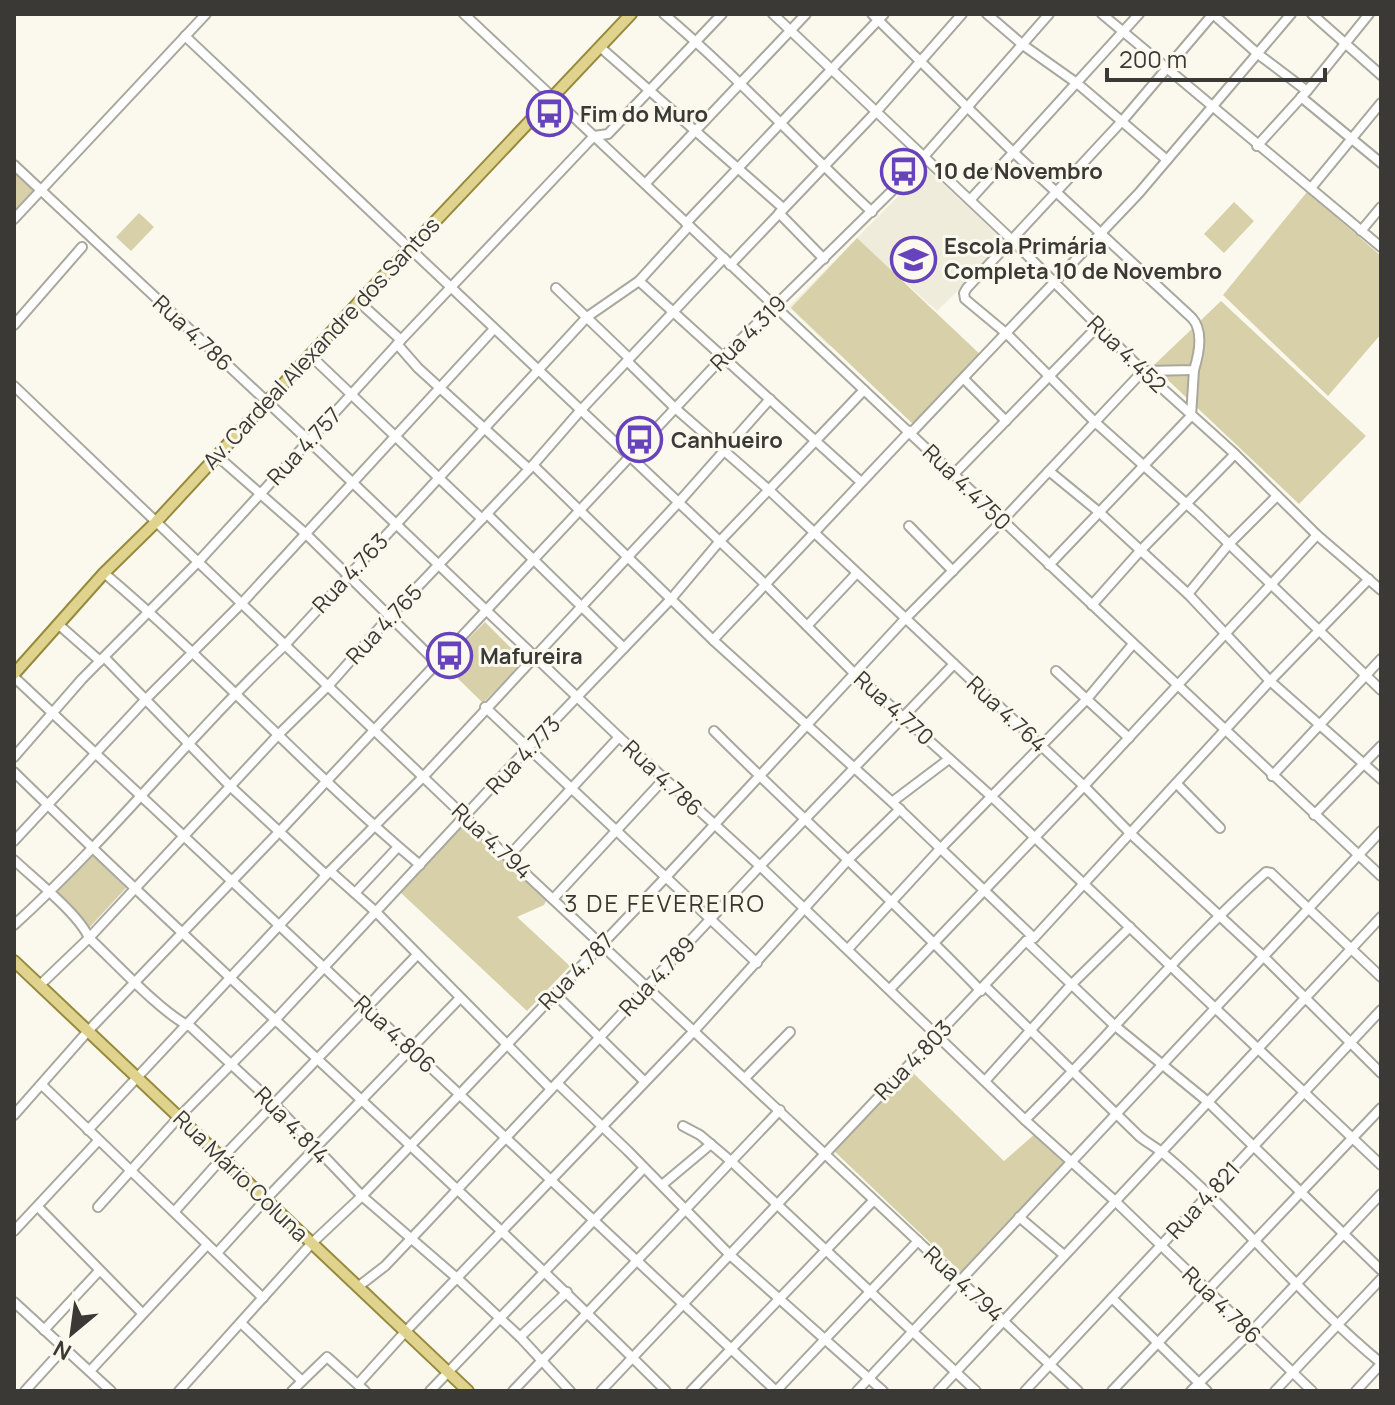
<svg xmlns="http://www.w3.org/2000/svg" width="1395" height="1405" font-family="Manrope,sans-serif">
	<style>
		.built { fill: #efecdb }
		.green { fill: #d7d0a8 }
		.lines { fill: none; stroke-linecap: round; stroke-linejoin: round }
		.minor-casing { stroke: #a9a89e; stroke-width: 12 }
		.major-casing { stroke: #978a3d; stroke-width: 14 }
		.minor { stroke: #fff; stroke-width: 8 }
		.major { stroke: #dfd38e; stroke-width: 10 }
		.labels { text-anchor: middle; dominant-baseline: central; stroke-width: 6; stroke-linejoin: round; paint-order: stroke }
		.poi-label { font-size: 22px; font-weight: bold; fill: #3a3935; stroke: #fbf9ee; text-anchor: start }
		.street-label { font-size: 22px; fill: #3a3935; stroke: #fbf9ee }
		.neighbourhood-label { font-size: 24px; letter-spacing: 2px; fill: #393830; stroke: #fbf9ee }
	</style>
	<rect width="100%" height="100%" fill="#fbf9ee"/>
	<path class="built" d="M926 168 1006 243 937 311 898 276 830 347 789 307Z"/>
	<g class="green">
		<path d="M14 167 41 191 14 218Z"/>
		<path d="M1307 192 1381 256V334L1328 396 1223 295Z"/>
		<path d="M1234 202 1254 221 1224 253 1204 234Z"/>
		<path d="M139 213 154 227 131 251 116 237Z"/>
		<path d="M857 238 984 358 917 428 791 308Z"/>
		<path d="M1221 301 1366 436 1299 504 1153 366Z"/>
		<path d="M485 622 524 661 483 703 443 664Z"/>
		<path d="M466 823 547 899 544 905 517 917 570 966 527 1011 400 892Z"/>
		<path d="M91 853 126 888 88 929 52 894Z"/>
		<path d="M910 1070 1004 1161 1036 1133 1065 1162 963 1274 834 1151Z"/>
	</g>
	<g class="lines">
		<defs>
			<g id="minor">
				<path d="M464 14 1381 876"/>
				<path d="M664 14C737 76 802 147 872 212"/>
				<path d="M773 14 1013 241 1143 371 1235 454 1317 535 1381 590"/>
				<path d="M987 14 1023 45 1078 84 1167 160"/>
				<path d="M1102 14 1381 247"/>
				<path d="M1213 14 1123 120 967 288 964 293 965 299 1007 334 1095 422 1199 515 1381 690"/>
				<path d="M1213 14 1258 54 1307 91"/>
				<path d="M1312 14 1381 75"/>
				<path d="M185 36 765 584 855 674 992 797 1381 1165"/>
				<path d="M600 47 783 208"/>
				<path d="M1301 97 1381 163"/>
				<path d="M1257 146 1307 91 1369 14"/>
				<path d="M14 165 309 441 619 737 760 866 1025 1120 1114 1200 1312 1391"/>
				<path d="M645 184 806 14"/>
				<path d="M1311 188 1381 103"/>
				<path d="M970 200 1139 14"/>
				<path d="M779 213 824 259"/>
				<path d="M14 219 206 14"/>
				<path d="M686 223 884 14"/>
				<path d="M1361 231 1381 207"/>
				<path d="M730 265 876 112 962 14"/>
				<path d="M639 281 861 482"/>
				<path d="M556 288 629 358"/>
				<path d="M359 302 401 340"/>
				<path d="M14 325 82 247"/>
				<path d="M397 344 418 368 529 469"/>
				<path d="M311 356 482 519"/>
				<path d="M627 361 675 408 769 490 1084 786 1131 834 1264 957 1381 1073"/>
				<path d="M964 379 1006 421"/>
				<path d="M14 386 465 817 1078 1391"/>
				<path d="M911 433 1139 193 1291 14"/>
				<path d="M216 455 305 533 436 662"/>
				<path d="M533 465 713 640 892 802 1034 938"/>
				<path d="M1049 471 1099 512 1188 594 1270 681 1381 779"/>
				<path d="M954 474 1099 325"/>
				<path d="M487 514 624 648"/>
				<path d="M909 526 953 571"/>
				<path d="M1049 565 1191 416 1194 370"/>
				<path d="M104 573C214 666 310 773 420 865"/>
				<path d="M1188 594 1229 544 1277 496"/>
				<path d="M1092 605 1140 551 1235 454"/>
				<path d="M58 624 100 661"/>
				<path d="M807 626 856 574"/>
				<path d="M713 640 910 431"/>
				<path d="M104 657 230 786 326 875"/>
				<path d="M1056 671 1129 738"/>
				<path d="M14 677 776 1391"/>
				<path d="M485 707 757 963"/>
				<path d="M714 731C802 819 895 901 981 991"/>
				<path d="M14 757 82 679 199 561 401 340 594 136 608 134 722 14"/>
				<path d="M14 772C228 982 454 1179 666 1391"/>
				<path d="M1272 776 1381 659"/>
				<path d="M1177 784 1220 828"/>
				<path d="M892 802 949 759"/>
				<path d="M1314 815 1381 746"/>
				<path d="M14 841 147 698 242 603 493 330"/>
				<path d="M508 857 619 737"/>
				<path d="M14 860C34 879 79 914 89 938 114 961 162 1014 191 1027L275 1105 362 1196 458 1279 520 1337 570 1391"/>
				<path d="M330 871 376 912 551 1089"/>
				<path d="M355 893 398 847"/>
				<path d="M553 899 664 779"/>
				<path d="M14 925C110 838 191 734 285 645L587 317 639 281 689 226"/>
				<path d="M1026 941 1114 1025 1208 1102 1381 1270"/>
				<path d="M848 949 940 849 1087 699 1133 644"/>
				<path d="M40 985 89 938 278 735 329 685 390 616 533 465 580 411 724 258"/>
				<path d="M985 986 1139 1136C1147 1143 1156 1147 1164 1154 1241 1219 1303 1299 1381 1363"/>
				<path d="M890 989 1084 786 1317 535"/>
				<path d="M555 994 644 1081"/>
				<path d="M745 1078 790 1032"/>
				<path d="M985 1081 1071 985 1130 927"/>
				<path d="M557 1083 628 1151 730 1255 883 1391"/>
				<path d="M42 1085 263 1298"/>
				<path d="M14 1115 89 1030 279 832 723 357 906 177 1049 14"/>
				<path d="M1025 1120C1107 1039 1180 949 1266 872L1271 873 1381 977"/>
				<path d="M683 1126 700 1135 732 1162 976 1391"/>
				<path d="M88 1130 330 871 424 776 678 503 770 399"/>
				<path d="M662 1185 711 1144"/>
				<path d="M38 1207 142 1313"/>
				<path d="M98 1207 179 1117 276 1019 528 748 671 599 719 542 864 390"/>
				<path d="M174 1212 223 1157 417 955"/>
				<path d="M1019 1217 1064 1255"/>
				<path d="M14 1231 98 1141"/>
				<path d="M217 1253 267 1198 460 998"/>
				<path d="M359 1286 385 1266 426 1223 760 866 954 664"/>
				<path d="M1112 1298 1207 1391"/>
				<path d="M14 1302 111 1391"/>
				<path d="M241 1323 302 1381"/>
				<path d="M44 1330 99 1271"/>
				<path d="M520 1337 567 1292"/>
				<path d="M90 1371 207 1245"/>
				<path d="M358 1384 405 1332 694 1031 848 860 900 809"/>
				<path d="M25 1391 64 1348"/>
				<path d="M179 1391 312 1243 362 1196 460 1094 665 878 905 619 1002 521 1143 371 1194 370C1199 354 1204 331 1192 318L1012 151 872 14"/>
				<path d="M292 1391 327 1357 365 1391"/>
				<path d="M430 1391 644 1168"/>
				<path d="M513 1391 780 1110"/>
				<path d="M601 1391 1026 941 1034 938 1270 681 1369 579"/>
				<path d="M691 1391 873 1201"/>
				<path d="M776 1391 918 1241"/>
				<path d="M857 1391 1381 831"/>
				<path d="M938 1391 1381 917"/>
				<path d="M1025 1391 1381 1010"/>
				<path d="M1112 1391 1381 1108"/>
				<path d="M1191 1391 1251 1332 1381 1194"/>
				<path d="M1275 1391 1381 1279"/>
				<path d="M1356 1391 1381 1364"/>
			</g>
			<g id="major">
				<path d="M14 674 104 573 156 522 359 302 631 14"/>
				<path d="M14 961 468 1391"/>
			</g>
		</defs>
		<use href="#minor" class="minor-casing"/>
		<use href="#major" class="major-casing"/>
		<use href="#minor" class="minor"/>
		<use href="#major" class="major"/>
	</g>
	<defs>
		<symbol id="bus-ring" viewBox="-11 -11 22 22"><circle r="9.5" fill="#fbf9ee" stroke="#6743bb" stroke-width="1.5"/><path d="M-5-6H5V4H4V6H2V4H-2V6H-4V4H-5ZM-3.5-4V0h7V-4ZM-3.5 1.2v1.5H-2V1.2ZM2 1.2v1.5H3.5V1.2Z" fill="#6743bb"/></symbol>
		<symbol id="school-ring" viewBox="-11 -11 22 22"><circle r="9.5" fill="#fbf9ee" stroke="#6743bb" stroke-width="1.5"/><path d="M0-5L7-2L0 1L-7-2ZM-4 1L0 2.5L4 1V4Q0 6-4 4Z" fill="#6743bb"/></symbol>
	</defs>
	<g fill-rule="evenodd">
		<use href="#bus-ring" x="524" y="88" width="51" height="51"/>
		<use href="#bus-ring" x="878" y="146" width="51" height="51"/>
		<use href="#school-ring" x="888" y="234" width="51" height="51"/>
		<use href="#bus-ring" x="614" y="414" width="51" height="51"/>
		<use href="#bus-ring" x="424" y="630" width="51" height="51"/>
	</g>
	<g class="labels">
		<g class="poi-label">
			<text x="580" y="114">Fim do Muro</text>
			<text x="934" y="171">10 de Novembro</text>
			<text x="944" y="246">Escola Primária<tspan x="944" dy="25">Completa 10 de Novembro</tspan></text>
			<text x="671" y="440">Canhueiro</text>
			<text x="480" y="656">Mafureira</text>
		</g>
		<g class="street-label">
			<text transform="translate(193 333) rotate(43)">Rua 4.786</text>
			<text transform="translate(748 333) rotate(-45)">Rua 4.319</text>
			<text transform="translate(321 343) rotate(-47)">Av. Cardeal Alexandre dos Santos</text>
			<text transform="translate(1127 354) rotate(44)">Rua 4.452</text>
			<text transform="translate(304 446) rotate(-47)">Rua 4.757</text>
			<text transform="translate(967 487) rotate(44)">Rua 4.4750</text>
			<text transform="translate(350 573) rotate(-47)">Rua 4.763</text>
			<text transform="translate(384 624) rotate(-47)">Rua 4.765</text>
			<text transform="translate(894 708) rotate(42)">Rua 4.770</text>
			<text transform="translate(1007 714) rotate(43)">Rua 4.764</text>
			<text transform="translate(523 755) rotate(-47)">Rua 4.773</text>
			<text transform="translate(663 778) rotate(43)">Rua 4.786</text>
			<text transform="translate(492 841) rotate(43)">Rua 4.794</text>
			<text transform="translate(576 971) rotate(-46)">Rua 4.787</text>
			<text transform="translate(657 976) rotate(-47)">Rua 4.789</text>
			<text transform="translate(395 1034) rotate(43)">Rua 4.806</text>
			<text transform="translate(913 1060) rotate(-46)">Rua 4.803</text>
			<text transform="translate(292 1125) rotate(46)">Rua 4.814</text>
			<text transform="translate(241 1176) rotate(44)">Rua Mário Coluna</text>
			<text transform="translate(1203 1200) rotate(-47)">Rua 4.821</text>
			<text transform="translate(964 1284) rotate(43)">Rua 4.794</text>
			<text transform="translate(1222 1305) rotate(44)">Rua 4.786</text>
		</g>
		<g class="neighbourhood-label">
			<text x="665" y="902">3 DE FEVEREIRO</text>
		</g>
	</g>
	<rect width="1395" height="1405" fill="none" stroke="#3a3935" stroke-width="32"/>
	<g transform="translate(72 1333) rotate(209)" stroke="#fbf9ee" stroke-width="6" paint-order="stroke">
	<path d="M0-6L14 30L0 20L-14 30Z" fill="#3a3935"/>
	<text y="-12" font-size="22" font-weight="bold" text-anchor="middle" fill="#3a3935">N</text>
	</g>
	<path d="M1107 68v12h218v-12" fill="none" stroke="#3a3935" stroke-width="4"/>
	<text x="1119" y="68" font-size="24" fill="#3a3935" stroke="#fbf9ee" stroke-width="6" paint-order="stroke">200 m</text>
</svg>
